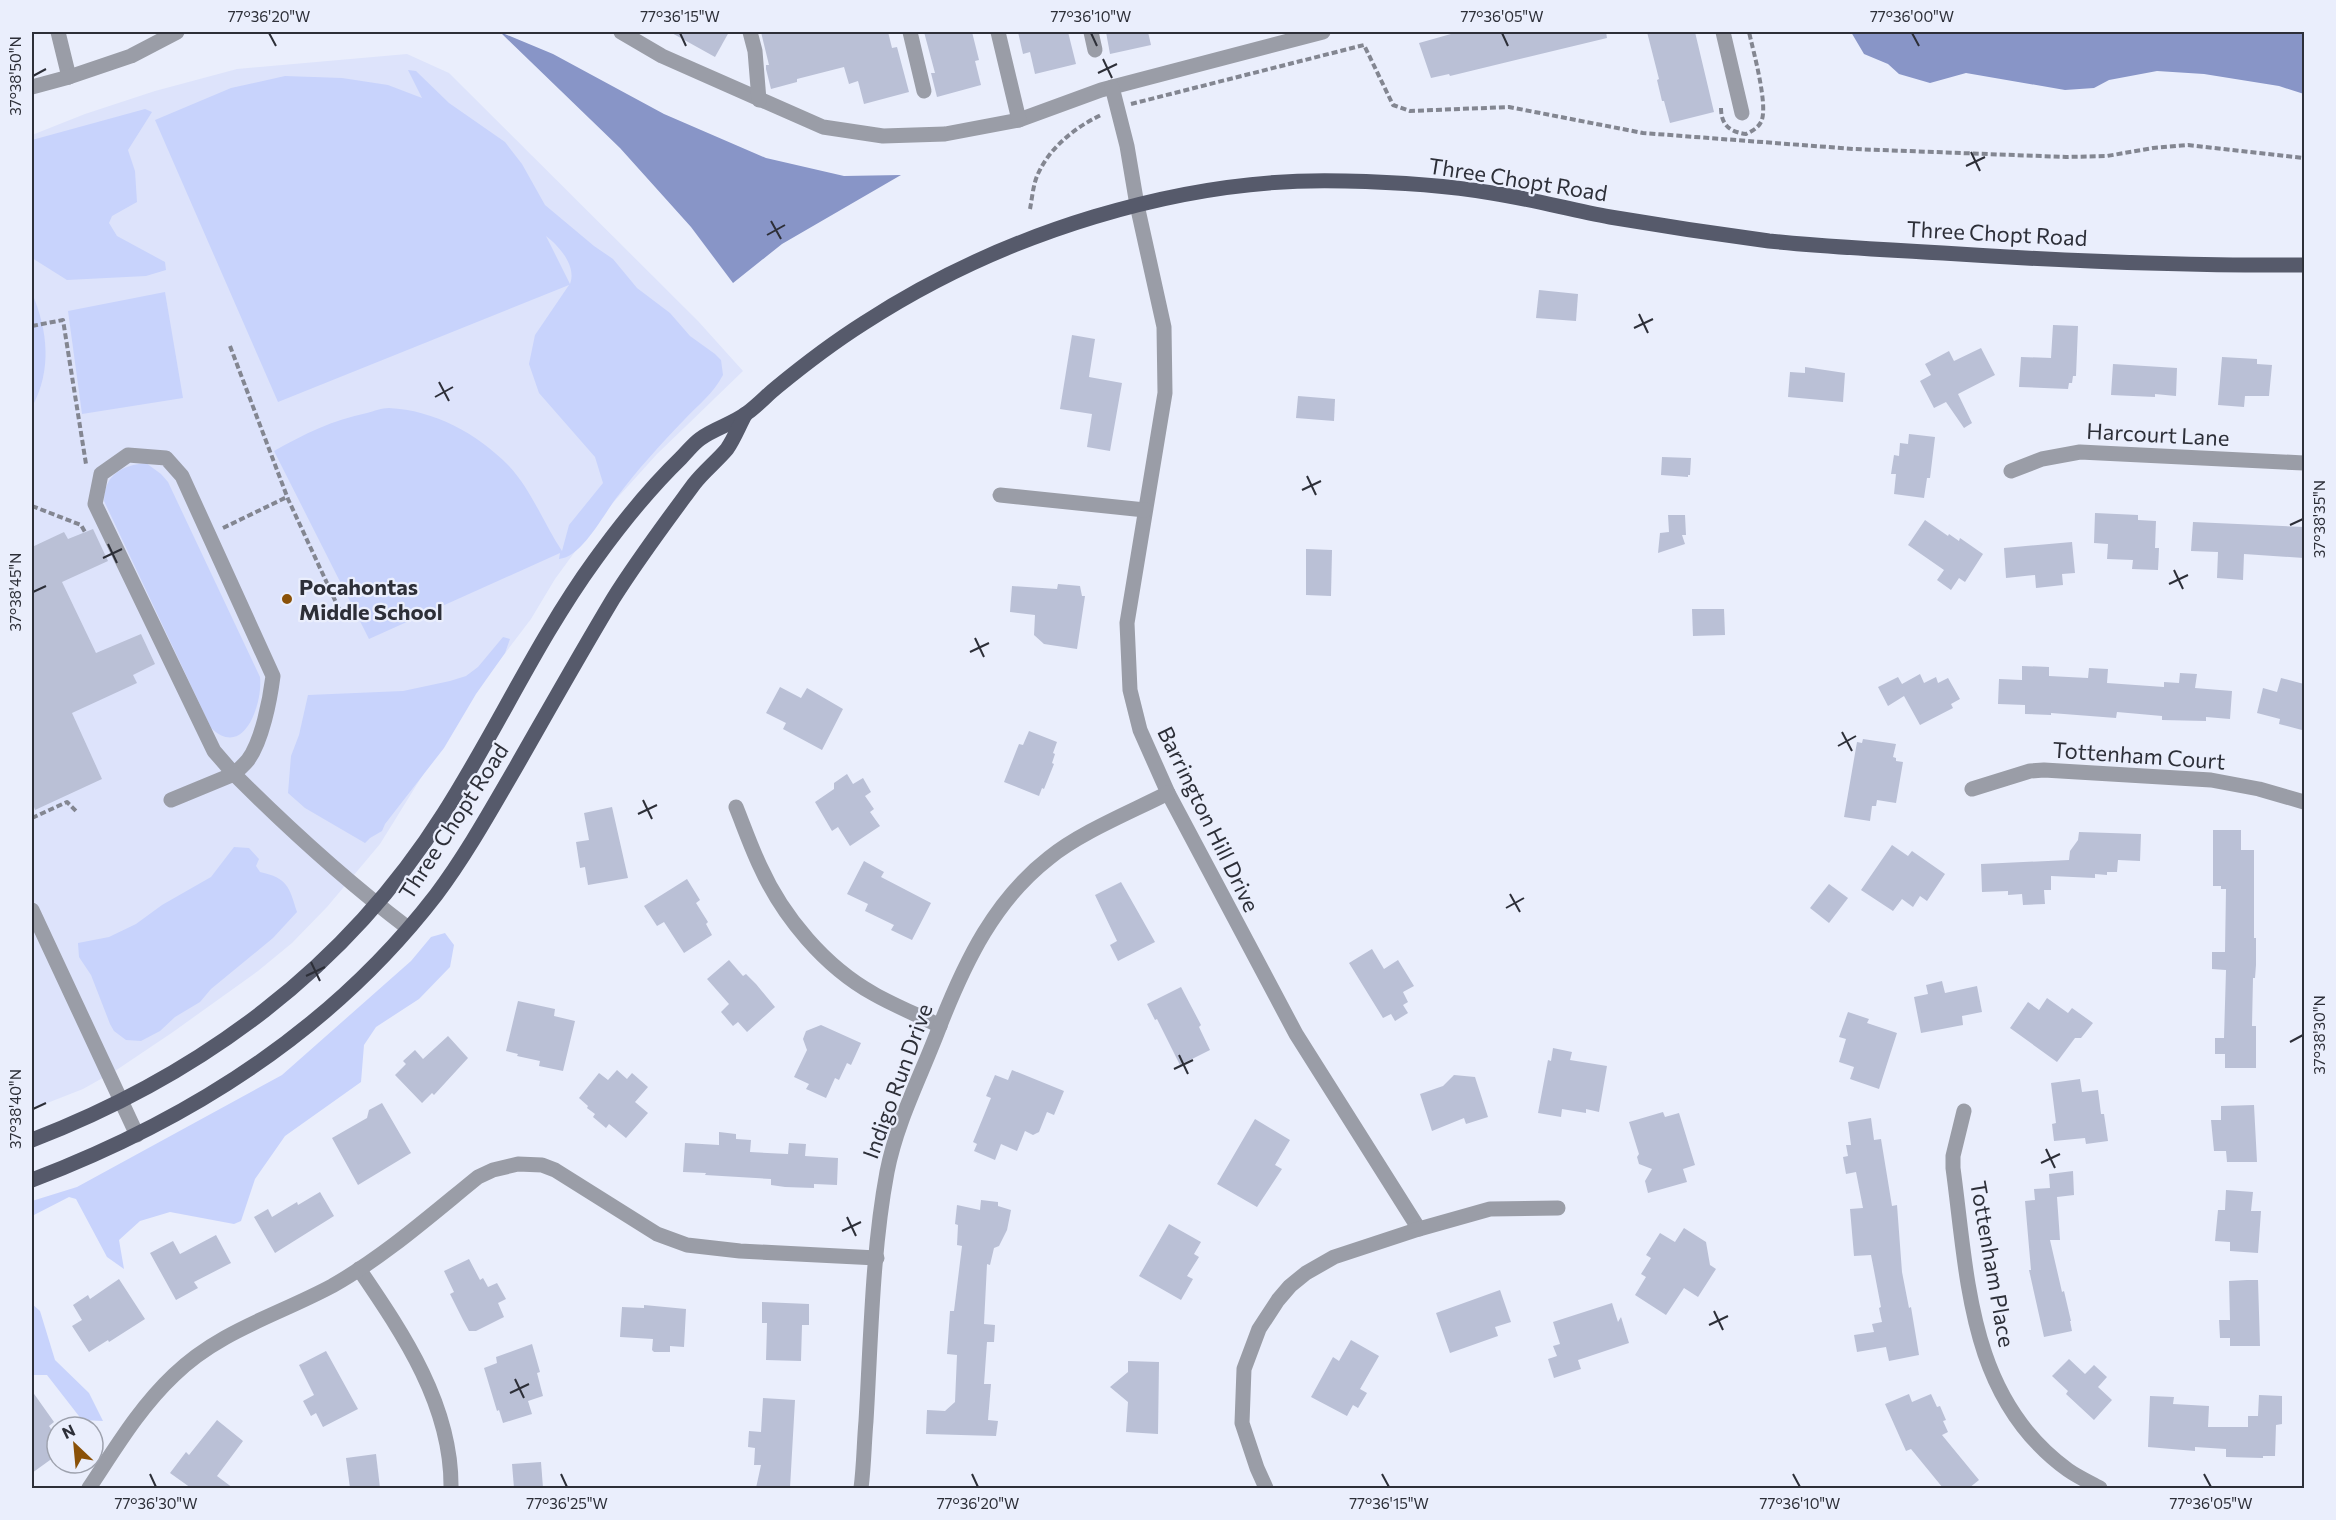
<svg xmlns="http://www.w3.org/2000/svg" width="2336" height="1520" font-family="Commissioner,sans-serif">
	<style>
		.built { fill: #dde3fb }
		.green { fill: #c8d3fc; fill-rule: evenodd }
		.water { fill: #8895c7 }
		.building { fill: #bac0d6 }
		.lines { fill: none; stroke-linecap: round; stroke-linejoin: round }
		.path { stroke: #838691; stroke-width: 4; stroke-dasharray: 6 3; stroke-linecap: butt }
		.minor { stroke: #9a9da7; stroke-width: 15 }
		.major { stroke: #565a6b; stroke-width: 15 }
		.ticks { fill: none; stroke: #2d2f38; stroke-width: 2 }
		.poi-dot { fill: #8a5108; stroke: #eaeefc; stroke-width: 2 }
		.labels { text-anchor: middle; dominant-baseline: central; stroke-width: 4.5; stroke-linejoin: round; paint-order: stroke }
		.street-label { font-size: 22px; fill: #2d2f38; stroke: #eaeefc }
		.poi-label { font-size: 22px; font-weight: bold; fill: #2d2f38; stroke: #eaeefc; text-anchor: start }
		.neatline { fill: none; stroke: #2d2f38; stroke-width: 2 }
		.ticks-label { font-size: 15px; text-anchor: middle; fill: #2d2f38 }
	</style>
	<rect width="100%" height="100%" fill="#eaeefc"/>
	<path class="built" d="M407 54 449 73 698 321 743 371 657 454 601 516 555 579 531 619 468 702 380 844 327 907 292 943 258 971 173 1032 115 1071 83 1089 32 1109V135L85 114 155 91 237 69Z"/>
	<g class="green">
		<path d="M408 70 416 71 449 103 505 142 522 164 545 205 594 246 613 259 637 288 670 313 690 336 715 354 721 360 723 375C713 394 698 405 684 420 661 444 637 470 617 497 603 515 582 557 559 559L560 553 369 639 274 451C304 434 333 420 367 413 374 411 382 408 389 408 434 410 478 434 509 466 532 491 544 524 562 551L569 525 603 483 595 457 539 393 529 364 535 335 569 285 278 402 155 120 231 88 285 76 342 78 388 85 422 98ZM546 236C559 246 577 266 570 284Z"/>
		<path d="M145 109 152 112 128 150 135 171 137 202 112 216 109 223 117 236 165 262 166 270 146 276 67 280 32 258V140Z"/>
		<path d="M165 292 183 398 82 414 68 311Z"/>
		<path d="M32 293C48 331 52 370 32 407Z"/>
		<path d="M146 463 161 474 168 482 260 677C263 703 244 760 211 728L104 501C104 475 122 465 146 463Z"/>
		<path d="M503 637 510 639 505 653 476 694 444 748 385 824 382 831 370 838 365 843 305 808 288 793 291 756 299 735 308 695 403 691 450 681 466 676 478 667Z"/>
		<path d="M234 847 249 848 259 859 256 866 260 872C288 878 289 887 297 912L273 938 211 989 200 1002 175 1017 160 1031 141 1041 126 1040 114 1031 110 1024 91 975 79 957 78 943 109 937 136 924 162 905 211 877Z"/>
		<path d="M445 933 454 945 450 967 419 999 376 1027 364 1045 361 1082 285 1136 255 1179 241 1221 234 1224 170 1212 140 1221 119 1240 124 1269 107 1257 76 1199 69 1197 32 1216V1201L77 1187 282 1075 411 961 431 937Z"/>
		<path d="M32 1304 40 1311 55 1360 89 1393 103 1421 82 1420 47 1375H32Z"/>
	</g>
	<g class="water">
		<path d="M500 32 553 54 664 114 766 158 844 176 901 175 782 244 733 283 691 227 620 148Z"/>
		<path d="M1851 32H2304V94L2279 86 2204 74 2157 71 2109 80 2094 88 2065 90 1966 73 1930 83 1899 74 1888 64 1864 54Z"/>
	</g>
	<g class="building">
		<path d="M670 32H729L715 57Z"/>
		<path d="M761 32H888L892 48 897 47 909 92 864 104 858 81 849 84 844 67 797 79V82L771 89 766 69V65H769Z"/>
		<path d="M924 32H972L979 60 975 61 981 85 937 97 931 73H935Z"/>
		<path d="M1018 32H1068L1076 64 1035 74 1030 52 1023 54Z"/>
		<path d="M1106 32H1148L1151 45 1110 54Z"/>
		<path d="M1458 32H1606L1607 38 1450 76 1449 74 1431 78 1419 43Z"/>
		<path d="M1647 32H1695L1714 112 1670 123 1664 101H1662L1657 80 1659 79Z"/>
		<path d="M1539 290 1578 294 1576 321 1536 318Z"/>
		<path d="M2053 325 2078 326 2076 376H2073L2072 383H2069L2068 389 2019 387 2021 357 2051 358Z"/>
		<path d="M1072 335 1095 339 1089 377 1122 383 1110 451 1087 447 1092 414 1060 409Z"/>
		<path d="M1981 348 1995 375 1958 394 1972 423 1964 428 1946 402 1934 408 1920 381 1931 375 1925 364 1949 351 1954 361Z"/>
		<path d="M2222 357 2257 359V364L2272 365 2269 396H2245L2244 407 2218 405Z"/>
		<path d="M2113 364 2177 368 2176 396 2155 394V397L2111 395Z"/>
		<path d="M1805 367 1845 373 1843 402 1788 397 1790 372 1805 373Z"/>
		<path d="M1298 396 1335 399 1334 421 1296 418Z"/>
		<path d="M1909 434 1935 437 1930 478H1927L1924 498 1894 494 1896 474H1891L1894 455 1899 456 1900 443 1908 444Z"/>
		<path d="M1662 457 1691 458 1690 475H1688V477L1661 475Z"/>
		<path d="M2095 513 2138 515V520L2156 521 2155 548H2159L2158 570 2132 569 2133 560 2107 559 2108 544 2094 543Z"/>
		<path d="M1668 515H1685L1686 535H1682L1685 544 1658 553 1660 533 1669 532Z"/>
		<path d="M1925 520 1948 536 1949 534 1959 541 1960 538 1983 554 1965 582 1959 578 1951 590 1937 580 1944 570 1908 545Z"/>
		<path d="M2193 522 2304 527V558L2244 554 2243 580 2217 578 2218 552 2191 551Z"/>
		<path d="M93 529 108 561 62 582 96 653 141 634 155 664 133 675 137 683 72 713 102 779 35 810 32 801V547L64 532 68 539Z"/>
		<path d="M2072 542 2075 573 2062 574 2063 585 2036 588 2035 575 2006 578 2004 548Z"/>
		<path d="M1306 549 1332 550 1331 596 1306 595Z"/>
		<path d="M1058 584 1080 586 1082 596H1085L1077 649 1044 644 1034 635 1035 615 1010 612 1012 586 1057 589Z"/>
		<path d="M1692 609H1724L1725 635 1693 636Z"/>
		<path d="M2022 666 2049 667V676L2088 678 2089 668 2108 669 2107 683 2164 687V682L2179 683 2180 673 2197 674 2195 688 2232 691 2230 719 2206 717V721L2162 720V716L2117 712 2116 718 2051 713V715L2025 714V705L1998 704 1999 679 2022 680Z"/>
		<path d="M1920 674 1924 683 1936 677 1938 683 1948 678 1960 699 1951 704 1953 708 1920 725 1904 696 1888 706 1878 687 1898 677 1902 684Z"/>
		<path d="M2281 678 2304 684V728L2302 727V730L2279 724 2280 719 2257 713 2263 688 2277 692Z"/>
		<path d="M780 687 801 698 807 688 843 709 822 750 783 729 786 723 766 713Z"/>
		<path d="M1029 731 1057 742 1053 753 1055 754 1052 763 1054 764 1044 789 1042 788 1039 796 1004 782 1019 744 1023 745Z"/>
		<path d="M1863 739 1896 744 1893 757 1896 758V761L1903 762 1896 803 1877 800 1876 806H1872L1870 821 1844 817 1857 742 1862 743Z"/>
		<path d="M847 774 853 784 863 778 871 792 865 796 874 809 870 812 880 826 850 846 838 827 832 831 815 802 834 789V783Z"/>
		<path d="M612 807 628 878 588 885 585 867 580 868 576 842 589 840 584 813Z"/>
		<path d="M2213 830H2241V850H2254V938H2256V965L2255 978H2253L2252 1026H2256V1068H2225V1054H2215V1038H2224L2226 970 2212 969V952H2225L2226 889H2221V886H2213Z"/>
		<path d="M2079 832 2141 834 2140 861 2118 860 2117 872H2107V875L2095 874V878L2051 876V890H2044L2045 904 2023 905 2022 894 2008 895V891L1982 892 1981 864 2069 860 2070 851 2078 840Z"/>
		<path d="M1892 845 1908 856 1912 851 1945 874 1927 901 1920 896 1913 907 1902 899 1893 911 1861 890Z"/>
		<path d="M864 861 884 872 881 877 931 903 912 940 891 930 894 925 865 911 868 904 847 894Z"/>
		<path d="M687 879 700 900 696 903 708 922 706 924 712 935 684 953 664 922 657 926 644 906Z"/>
		<path d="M1121 882 1155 942 1118 961 1110 945 1117 941 1095 895Z"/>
		<path d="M1829 884 1848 898 1829 923 1810 908Z"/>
		<path d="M1372 949 1384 969 1398 960 1414 986 1403 992 1408 1002 1403 1005 1408 1013 1395 1021 1391 1014 1383 1018 1349 963Z"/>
		<path d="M729 960 743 976 746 974 756 984 775 1007 747 1032 738 1022 733 1026 721 1012 729 1004 707 979Z"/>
		<path d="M1942 981 1945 993 1977 986 1982 1012 1962 1016 1963 1025 1921 1033 1914 997 1928 994 1926 985Z"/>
		<path d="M1181 987 1201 1025 1199 1027 1210 1050 1180 1065 1157 1019 1155 1020 1147 1004Z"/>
		<path d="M2047 998 2068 1013 2072 1008 2093 1023 2081 1038H2075L2057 1062 2010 1028 2028 1002 2039 1010Z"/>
		<path d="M518 1001 555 1009 554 1016 575 1021 563 1071 539 1066 540 1061 517 1056 518 1054 506 1051Z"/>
		<path d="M1848 1012 1869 1019 1867 1023 1897 1033 1879 1089 1850 1079 1854 1067 1839 1062 1846 1039 1839 1037Z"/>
		<path d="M821 1025 861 1043 851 1065 847 1063 839 1080 835 1078 826 1098 806 1089 809 1084 794 1077 807 1050 803 1039 806 1031Z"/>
		<path d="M448 1036 468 1058 434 1095 432 1093 422 1103 395 1075 406 1064 403 1061 415 1050 423 1059Z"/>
		<path d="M1553 1048 1572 1052 1570 1060 1607 1066 1599 1112 1586 1109V1113L1562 1109 1561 1117 1538 1113 1548 1060 1551 1061Z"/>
		<path d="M617 1070 627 1079 632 1073 648 1087 635 1102 648 1113 626 1138 609 1124 606 1128 593 1117 595 1114 587 1108 588 1106 579 1098 599 1073 608 1080Z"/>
		<path d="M1012 1070 1064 1091 1054 1115 1047 1112 1039 1132 1033 1135 1025 1131 1017 1151 1001 1144 995 1160 974 1151 977 1144 973 1142 991 1098 986 1096 995 1075 1008 1080Z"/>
		<path d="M1454 1075 1475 1077 1488 1117 1466 1124 1464 1118 1432 1131 1420 1094 1443 1086Z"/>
		<path d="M2080 1079 2082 1092 2098 1090 2101 1114H2104L2108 1141 2086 1144 2085 1138 2054 1141 2052 1124 2056 1123 2051 1083Z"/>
		<path d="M382 1103 411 1153 358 1185 332 1138 367 1118 369 1110Z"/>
		<path d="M2254 1105 2257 1162H2227L2226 1151H2214L2211 1120H2221V1106Z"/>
		<path d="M1663 1112 1665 1117 1679 1113 1695 1165 1683 1169 1687 1182 1648 1193 1645 1181 1652 1169 1639 1164 1637 1157 1639 1154 1629 1122Z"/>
		<path d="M1871 1118 1874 1140 1881 1139 1892 1206 1897 1205 1902 1272 1909 1308 1911 1307 1919 1355 1889 1361 1886 1347 1857 1352 1854 1335 1874 1332 1872 1324 1882 1322 1879 1308 1881 1307 1871 1255 1854 1256 1850 1209 1863 1208 1856 1172 1846 1174 1843 1157 1848 1156 1846 1145H1851L1848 1122Z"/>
		<path d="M1255 1119 1290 1140 1275 1165 1282 1169 1257 1207 1217 1184Z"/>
		<path d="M719 1132 736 1134V1139L751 1140 750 1152 788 1154 789 1143 806 1144 805 1156 838 1158 837 1185 814 1184V1188L785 1187 771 1185V1179L705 1175 706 1173 683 1172 685 1143 719 1145Z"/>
		<path d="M2073 1171 2074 1195 2057 1197 2060 1240H2050L2062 1292 2064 1291 2071 1321H2070L2072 1331 2044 1337 2029 1270H2031L2025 1201 2035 1200 2034 1189 2050 1188 2049 1174Z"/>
		<path d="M2226 1190 2253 1192 2251 1211H2261L2258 1253 2230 1251V1242L2215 1241 2218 1210H2225Z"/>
		<path d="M320 1192 334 1216 275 1253 254 1217 268 1209 272 1217 297 1202 298 1205Z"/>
		<path d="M981 1200 998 1202V1206L1011 1210 1007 1230 999 1246 994 1248 990 1265 987 1264 984 1324 995 1325 994 1342H987L984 1384H991L988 1420 998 1421 996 1436 926 1434 927 1410 945 1411 955 1402 957 1355 947 1354 950 1311H954L962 1246 957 1245 958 1225 955 1224 957 1205 980 1210Z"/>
		<path d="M1169 1224 1201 1242 1194 1254 1199 1257 1187 1276 1193 1279 1181 1300 1139 1276Z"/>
		<path d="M1684 1228 1706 1242 1710 1265 1716 1269 1698 1297 1684 1288 1666 1315 1635 1295 1646 1277 1641 1274 1651 1258 1646 1255 1660 1233 1675 1242Z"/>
		<path d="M216 1235 231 1263 194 1282 198 1288 176 1300 150 1253 173 1241 180 1254Z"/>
		<path d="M469 1259 480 1280 483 1278 488 1287 497 1283 506 1299 498 1303 504 1317 476 1331H469L463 1320 450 1294 454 1292 444 1271Z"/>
		<path d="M119 1279 145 1319 109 1342 108 1340 89 1352 72 1326 82 1320 73 1305 88 1295 90 1299Z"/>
		<path d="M2247 1280H2258L2260 1346H2230V1338H2220L2219 1320H2230L2229 1281Z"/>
		<path d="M1500 1290 1511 1322 1495 1327 1498 1336 1450 1353 1436 1313Z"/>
		<path d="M762 1302 809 1304V1325H802L801 1361 766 1360 767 1323H762Z"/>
		<path d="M1612 1303 1618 1322 1621 1317 1629 1343 1578 1360 1581 1369 1554 1378 1548 1359 1557 1356 1553 1346 1560 1344 1553 1322Z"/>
		<path d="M644 1305 686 1309 684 1347 670 1346V1352H654L652 1350 653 1339 620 1337 622 1307 644 1308Z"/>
		<path d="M1351 1340 1379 1356 1360 1389 1367 1393 1358 1408 1353 1405 1347 1416 1311 1397 1333 1357 1339 1361Z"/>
		<path d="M532 1344 540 1372 537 1373 543 1396 528 1401 532 1414 503 1423 499 1410 497 1411 484 1368 497 1363 496 1357Z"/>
		<path d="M326 1351 358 1409 323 1427 316 1413 311 1416 303 1401 314 1395 299 1365Z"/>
		<path d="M2069 1359 2085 1374 2094 1365 2107 1377 2098 1387 2112 1400 2094 1420 2066 1394 2068 1391 2052 1376Z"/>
		<path d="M1128 1361 1159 1362 1158 1434 1126 1432 1128 1402 1110 1387 1128 1372Z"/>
		<path d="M32 1391 54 1422 49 1426 57 1438V1455L32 1473Z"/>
		<path d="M1909 1394 1912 1402 1931 1394 1937 1407 1940 1406 1946 1420 1943 1421 1948 1432 1942 1435 1979 1480 1969 1488H1943L1911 1449 1906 1451 1885 1404Z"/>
		<path d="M2259 1395 2282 1396V1424L2276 1425 2275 1456H2263V1458L2226 1457V1449L2195 1447V1451L2148 1447 2150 1396 2174 1397 2173 1404 2209 1406 2208 1427H2248V1416H2258Z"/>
		<path d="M763 1398 795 1400 790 1488H756L761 1465H754L755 1448 748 1447 749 1431 761 1432Z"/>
		<path d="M217 1420 243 1441 217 1476 233 1488H191L170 1473 186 1452 189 1455Z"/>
		<path d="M376 1454 380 1488H350L346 1458Z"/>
		<path d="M541 1462 543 1488H514L512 1464Z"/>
	</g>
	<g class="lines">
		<g class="path">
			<path d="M1131 104 1364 45 1393 105 1410 111 1509 107 1643 133 1854 149 2066 157 2107 156 2153 148 2188 145 2304 158"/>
			<path d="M1721 108C1721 125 1730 132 1746 134 1752 131 1758 128 1761 122 1769 107 1753 50 1749 32"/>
			<path d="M1030 209C1032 199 1033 186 1037 176 1049 148 1074 128 1101 115"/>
			<path d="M32 326 63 320 86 464"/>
			<path d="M230 346 288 499 339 609"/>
			<path d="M32 506 81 525 85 532"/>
			<path d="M223 528 287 497"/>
			<path d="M32 818 67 802 76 811"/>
		</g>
		<g class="minor">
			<path d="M58 32 69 77"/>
			<path d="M621 32 662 56 823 127 883 136 945 134 1019 120 1101 90 1323 32"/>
			<path d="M750 32 755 51 759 100"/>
			<path d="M910 32 924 91"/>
			<path d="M998 32 1019 120"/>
			<path d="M1091 32 1095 50"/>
			<path d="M1723 32 1742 113"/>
			<path d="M32 87 69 77 131 56 177 32"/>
			<path d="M1112 87 1127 146 1137 205 1164 327 1165 393 1127 623 1130 690 1140 730 1168 793 1296 1034 1419 1229"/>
			<path d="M128 455 166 458 182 476 273 676C270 700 262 741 248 760 244 765 239 769 234 774L214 751 95 504 101 474Z"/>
			<path d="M2011 471 2042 459 2080 452 2304 463"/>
			<path d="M1000 495 1145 510"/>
			<path d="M1972 789 2030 771 2044 770 2211 780 2259 789 2304 802"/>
			<path d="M171 800 234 774C289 829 346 881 408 928"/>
			<path d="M736 807C744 827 751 847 760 866 783 917 825 967 874 994 895 1006 918 1015 940 1026"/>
			<path d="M32 910 137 1135"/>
			<path d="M1964 1111 1953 1156V1168C1968 1278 1968 1398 2068 1470 2078 1477 2089 1482 2100 1488"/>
			<path d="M359 1269C404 1335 452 1406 451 1488"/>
			<path d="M89 1488C115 1449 139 1408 174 1375 219 1331 278 1315 332 1286 385 1256 431 1215 478 1177L493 1170 518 1164 542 1165 555 1170 657 1234 687 1245 740 1251 877 1258"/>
			<path d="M861 1488C864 1466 864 1443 866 1421 871 1339 872 1252 887 1172 897 1120 923 1072 941 1023 966 960 995 900 1049 858 1081 832 1131 812 1168 793"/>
			<path d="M1266 1488 1257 1468 1242 1423 1244 1369 1259 1329 1278 1300 1290 1286 1306 1273 1334 1257 1419 1229 1490 1209 1558 1208"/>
		</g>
		<g class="major">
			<path d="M32 1140C201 1075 346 968 444 813 497 730 537 640 595 560 621 524 649 489 681 458 688 451 693 444 700 439 715 428 733 424 747 413 758 405 767 395 777 387 805 364 834 342 864 323 1001 234 1181 176 1345 181 1394 182 1444 185 1492 193 1532 199 1571 210 1610 217 1663 226 1716 234 1769 241 1827 247 1885 250 1943 253 2063 261 2184 266 2304 265"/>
			<path d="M32 1180C190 1120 332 1030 436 895 466 855 491 810 516 767 548 711 580 654 613 599 638 559 666 522 694 484 704 471 717 461 727 449 734 439 739 426 745 415"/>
		</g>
	</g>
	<path class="ticks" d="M269 33 276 46M680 33 686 46M1091 33 1097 46M1502 33 1508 46M1912 33 1919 46M1103 59 1112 78M1098 73 1117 64M33 76 46 69M1971 152 1980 171M1966 166 1985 157M771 221 781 239M767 235 785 225M1639 314 1648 333M1634 328 1653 319M439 382 449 401M435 397 453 387M1307 476 1316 495M1302 490 1321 481M2290 525 2303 519M108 544 117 563M103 558 122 549M2174 570 2183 589M2169 584 2188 575M33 592 46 586M975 638 984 657M970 652 989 643M1842 732 1852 751M1838 746 1856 736M643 800 652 819M638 814 657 805M1510 894 1520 912M1506 908 1524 898M311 962 320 981M306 976 325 967M2290 1042 2303 1035M1179 1055 1188 1074M1174 1069 1193 1060M33 1109 46 1103M2046 1149 2055 1168M2041 1163 2060 1154M847 1217 856 1236M842 1231 861 1222M1714 1311 1723 1330M1709 1325 1728 1316M515 1379 524 1398M510 1393 529 1384M150 1474 156 1487M561 1474 567 1487M972 1474 978 1487M1382 1474 1389 1487M1793 1474 1800 1487M2204 1474 2211 1487"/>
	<circle class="poi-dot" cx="287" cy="599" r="6"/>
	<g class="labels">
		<g class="street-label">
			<text transform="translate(1518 179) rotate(9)">Three Chopt Road</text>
			<text transform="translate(1997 233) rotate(3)">Three Chopt Road</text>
			<text transform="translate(2158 434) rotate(3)">Harcourt Lane</text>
			<text transform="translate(2139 755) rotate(4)">Tottenham Court</text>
			<text transform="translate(1209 819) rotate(64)">Barrington Hill Drive</text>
			<text transform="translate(453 821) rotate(-57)">Three Chopt Road</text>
			<text transform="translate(897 1081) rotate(-70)">Indigo Run Drive</text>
			<text transform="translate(1993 1264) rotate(80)">Tottenham Place</text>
		</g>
		<g class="poi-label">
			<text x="299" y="586">Pocahontas<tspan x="299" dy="25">Middle School</tspan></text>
		</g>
	</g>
	<rect width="2336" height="1520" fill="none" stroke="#eaeefc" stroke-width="66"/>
	<g transform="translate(75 1445) rotate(334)"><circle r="28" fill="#eaeefc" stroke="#9ea2ae" stroke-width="1.5"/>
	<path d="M0-4.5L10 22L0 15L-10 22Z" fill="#8a5108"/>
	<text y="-9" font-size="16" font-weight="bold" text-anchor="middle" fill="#2d2f38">N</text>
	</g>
	<rect x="33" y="33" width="2270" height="1454" class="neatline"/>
	<g class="ticks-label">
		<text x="269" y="22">77°36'20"W</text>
		<text x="680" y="22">77°36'15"W</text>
		<text x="1091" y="22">77°36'10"W</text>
		<text x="1502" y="22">77°36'05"W</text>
		<text x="1912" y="22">77°36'00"W</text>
		<text transform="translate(16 76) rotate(-90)" y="5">37°38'50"N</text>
		<text transform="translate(2320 519) rotate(-90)" y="5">37°38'35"N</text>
		<text transform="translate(16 592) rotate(-90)" y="5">37°38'45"N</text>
		<text transform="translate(2320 1035) rotate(-90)" y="5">37°38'30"N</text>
		<text transform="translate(16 1109) rotate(-90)" y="5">37°38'40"N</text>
		<text x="156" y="1509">77°36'30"W</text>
		<text x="567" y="1509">77°36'25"W</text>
		<text x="978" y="1509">77°36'20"W</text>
		<text x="1389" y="1509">77°36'15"W</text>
		<text x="1800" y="1509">77°36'10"W</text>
		<text x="2211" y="1509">77°36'05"W</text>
	</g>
</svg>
